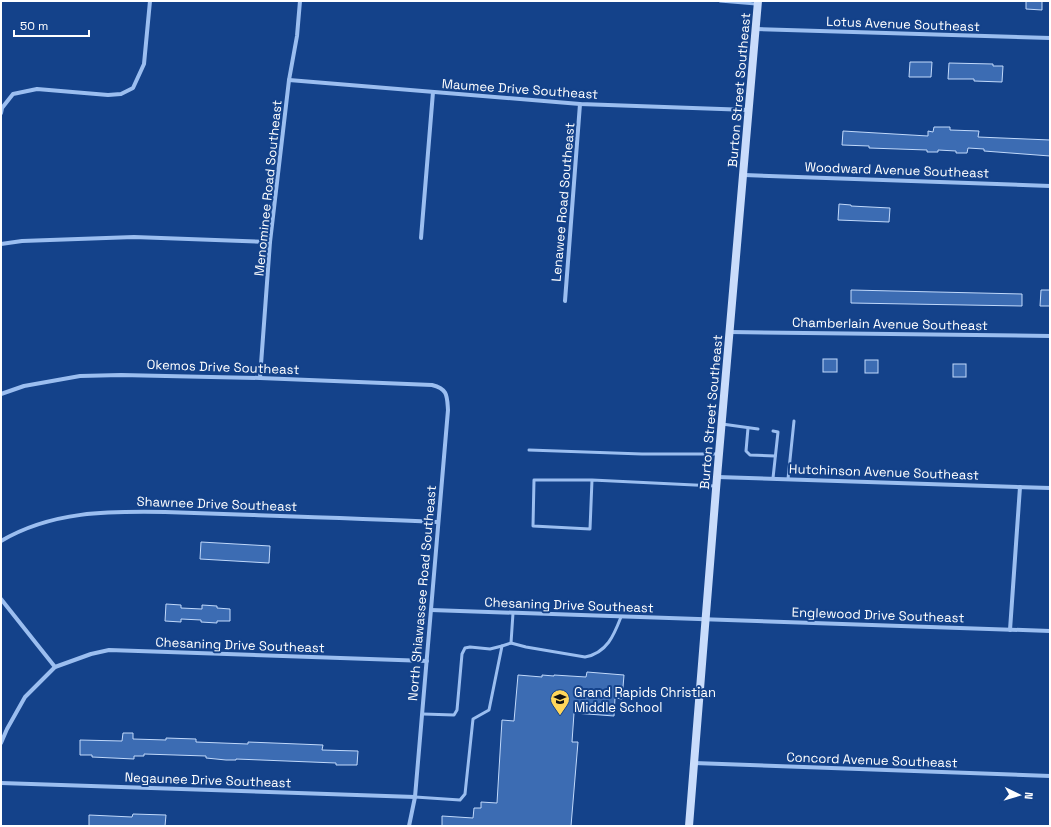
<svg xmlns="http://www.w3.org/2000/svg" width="1051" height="827" font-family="'Space Grotesk',sans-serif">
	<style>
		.building { fill: #3c6cb3; stroke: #c1d9fb }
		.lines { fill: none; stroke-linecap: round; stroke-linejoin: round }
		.lane { stroke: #9bbef0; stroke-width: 3 }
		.street { stroke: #9bbef0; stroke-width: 4 }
		.secondary { stroke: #c9dcfb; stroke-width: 8 }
		.labels { text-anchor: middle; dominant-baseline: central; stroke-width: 4; stroke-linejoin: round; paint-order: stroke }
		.street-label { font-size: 13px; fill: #fff; stroke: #14428a }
		.poi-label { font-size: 13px; fill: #fff; stroke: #14428a; text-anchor: start }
	</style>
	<rect width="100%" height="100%" fill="#14428a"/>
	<g class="building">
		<path d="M1026 1H1042V10L1026 9Z"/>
		<path d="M910 62H932L931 77H909Z"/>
		<path d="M949 63 993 64V66H1003L1002 82 974 81V79H948Z"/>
		<path d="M934 127H950V130L979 131 978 137 1050 140V156L984 151V149L968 148 967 153H956V151L938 150V152H927V150L869 148V146L842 145 843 131 928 136V131L933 132Z"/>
		<path d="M839 204 851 205V206L890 208 889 222 838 220Z"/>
		<path d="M851 290 1022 294V306L851 303Z"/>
		<path d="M1041 290H1050V306H1040Z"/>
		<rect x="823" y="359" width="14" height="13"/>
		<rect x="865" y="360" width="13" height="13"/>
		<rect x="953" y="364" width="13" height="13"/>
		<path d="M201 542 270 546 269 563 200 559Z"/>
		<path d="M166 604 181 605V608L202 609V605L217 606V608L230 609V621H217V623L201 622V620L181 619V622L165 621Z"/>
		<path d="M587 672 624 675 622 699 615 698 614 716 574 713 572 742H578L571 826H442V816L473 818 474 808H481V802L497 803 502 720 514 721 518 675 542 677V675L554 676V675L586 677Z"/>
		<path d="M123 733H133V739L166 740V738L196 739V742L248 744V742L323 745 322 750 358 751 357 765H336V763L236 759V760H226L206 758V756L144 754V756H134V759L92 757V755H80V740L122 741Z"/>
		<path d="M133 814 166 815 165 826H89V815L132 817Z"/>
	</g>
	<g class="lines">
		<g class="lane">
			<path d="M720 1 756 4"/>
			<path d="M722 424 758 429"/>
			<path d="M748 428 746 451 750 455 775 456"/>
			<path d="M773 431 778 432 773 478"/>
			<path d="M529 450 642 454H717"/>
			<path d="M788 479 794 421"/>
			<path d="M592 480H534L533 526 590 529 592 480 715 486"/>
			<path d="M511 643 513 613"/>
			<path d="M423 714 454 715 457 710 462 654 465 648 470 647 490 649 502 646"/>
			<path d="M415 797 460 800 465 794 473 719 489 710 502 646 511 643 526 647 585 657C607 653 614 635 621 617"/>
		</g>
		<g class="street">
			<path d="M756 29 1050 38"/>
			<path d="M289 80 580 104 749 110"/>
			<path d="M1 113 2 108 13 94 37 89 108 95 121 94 133 88 144 64 150 1"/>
			<path d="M744 175 1050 186"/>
			<path d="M421 238 433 92"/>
			<path d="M1 244 22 241 134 237 270 242"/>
			<path d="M565 301 580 104"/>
			<path d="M730 332 1050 336"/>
			<path d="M260 378 270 242 289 80 297 36 300 1"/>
			<path d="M1 394 24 386 80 376 121 375 260 378 432 385C448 389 447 396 448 410L415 797 409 826"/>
			<path d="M717 477 1050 488"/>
			<path d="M1 541C52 511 108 511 165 512 195 513 224 514 253 515 314 517 376 519 437 522"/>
			<path d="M1 599 55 667"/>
			<path d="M431 610 1050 631"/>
			<path d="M1010 630 1020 487"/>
			<path d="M1 743 7 729 25 697 55 667 91 654 109 650 427 661"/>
			<path d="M694 763 1050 776"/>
			<path d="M1 783 415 797"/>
		</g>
		<path class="secondary" d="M689 826 717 477 758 1"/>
	</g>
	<defs>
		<symbol id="school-pin" viewBox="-11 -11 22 30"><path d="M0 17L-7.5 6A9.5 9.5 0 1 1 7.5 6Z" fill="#ffd65a" stroke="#14428a"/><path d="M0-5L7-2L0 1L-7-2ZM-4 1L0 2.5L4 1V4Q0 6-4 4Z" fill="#111"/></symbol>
	</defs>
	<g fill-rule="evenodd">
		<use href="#school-pin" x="549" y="688" width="22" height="30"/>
	</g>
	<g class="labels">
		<g class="street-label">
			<text transform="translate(903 24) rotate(2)">Lotus Avenue Southeast</text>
			<text transform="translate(520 89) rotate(4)">Maumee Drive Southeast</text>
			<text transform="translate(739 90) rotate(-85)">Burton Street Southeast</text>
			<text transform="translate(897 170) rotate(2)">Woodward Avenue Southeast</text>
			<text transform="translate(268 188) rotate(-84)">Menominee Road Southeast</text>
			<text transform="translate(563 202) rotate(-85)">Lenawee Road Southeast</text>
			<text transform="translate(890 324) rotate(1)">Chamberlain Avenue Southeast</text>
			<text transform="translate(223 367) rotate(2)">Okemos Drive Southeast</text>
			<text transform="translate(711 412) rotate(-85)">Burton Street Southeast</text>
			<text transform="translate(884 472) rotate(2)">Hutchinson Avenue Southeast</text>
			<text transform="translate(217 504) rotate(2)">Shawnee Drive Southeast</text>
			<text transform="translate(422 593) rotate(-85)">North Shiawassee Road Southeast</text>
			<text transform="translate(569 605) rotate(2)">Chesaning Drive Southeast</text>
			<text transform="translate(878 615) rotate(2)">Englewood Drive Southeast</text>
			<text transform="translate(240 645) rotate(2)">Chesaning Drive Southeast</text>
			<text transform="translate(872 760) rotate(2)">Concord Avenue Southeast</text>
			<text transform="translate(208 780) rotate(2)">Negaunee Drive Southeast</text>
		</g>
		<g class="poi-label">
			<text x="574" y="692">Grand Rapids Christian<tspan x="574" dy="15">Middle School</tspan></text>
		</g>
	</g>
	<rect width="1051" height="827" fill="none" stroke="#ffffff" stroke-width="4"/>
	<g transform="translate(1019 795) rotate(95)" stroke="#14428a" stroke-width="3" paint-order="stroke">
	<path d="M0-3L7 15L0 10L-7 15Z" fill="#ffffff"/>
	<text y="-6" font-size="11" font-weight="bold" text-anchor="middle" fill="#ffffff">N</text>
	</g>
	<path d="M14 30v6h75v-6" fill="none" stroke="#ffffff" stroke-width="2"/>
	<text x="20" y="30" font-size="12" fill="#ffffff" stroke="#14428a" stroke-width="3" paint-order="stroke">50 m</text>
</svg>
